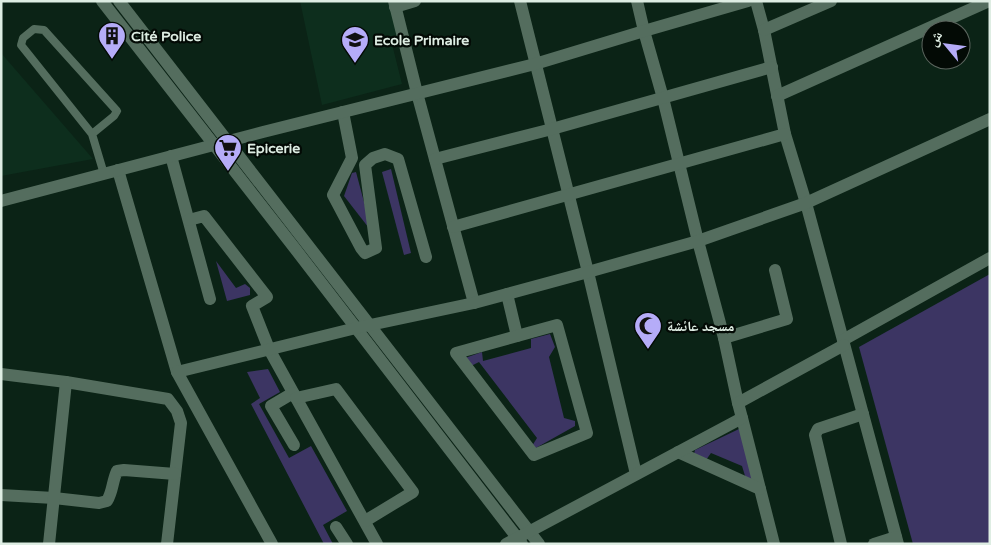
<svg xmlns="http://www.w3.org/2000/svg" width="991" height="545" font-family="'Varela Round','Noto Naskh Arabic',sans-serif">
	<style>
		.built { fill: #0d2e1d }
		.green { fill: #3c3563 }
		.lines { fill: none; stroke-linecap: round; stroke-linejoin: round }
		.service { stroke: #546d5e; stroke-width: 8 }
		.minor { stroke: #546d5e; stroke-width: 12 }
		.labels { text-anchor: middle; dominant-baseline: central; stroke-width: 4.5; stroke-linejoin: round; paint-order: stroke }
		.poi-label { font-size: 14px; font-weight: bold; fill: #deede3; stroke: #030a05; text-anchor: start }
	</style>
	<rect width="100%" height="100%" fill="#0b2316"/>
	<g class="built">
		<path d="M300 1H391L401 41 392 44 402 84 322 105Z"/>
		<path d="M1 53 93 159 1 176Z"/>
	</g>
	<g class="green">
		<path d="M391 169 411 253 404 255 382 172Z"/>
		<path d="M356 172 372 232 344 196 352 173Z"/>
		<path d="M216 261 236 288 245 284 250 288V295L227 301Z"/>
		<path d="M990 274V544H913L859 347Z"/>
		<path d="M550 334 555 347 549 357 564 418 575 421V426L534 449 532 446 537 438 479 362 471 366 465 358 482 352 483 361 531 348V339Z"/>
		<path d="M268 369 280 392 259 404 289 458 311 446 347 511 323 525 333 544H324L251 404 260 398 247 372Z"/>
		<path d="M739 429 754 479H746L742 466 711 453 706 460 694 454 695 450Z"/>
	</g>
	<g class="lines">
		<path class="service" d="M92 134 114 116 117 111 44 30 34 29 23 38 21 45 92 134 104 174"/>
		<g class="minor">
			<path d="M102 1 293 246 522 544"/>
			<path d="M119 1 539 544"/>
			<path d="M394 1 417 93 474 303"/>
			<path d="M520 1 588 272 636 474"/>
			<path d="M637 1 644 31 663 98 698 241 724 338 738 403"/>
			<path d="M756 1 764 30 785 134 806 203 898 544"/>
			<path d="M395 7 415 1"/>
			<path d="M764 30 831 1"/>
			<path d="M777 96 989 1"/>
			<path d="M343 112 352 158 333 195 361 248 365 253 376 248 365 165 373 158 385 154 398 159 426 257"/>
			<path d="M171 156 210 299"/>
			<path d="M435 159 552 129 772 67"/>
			<path d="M118 170 177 372"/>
			<path d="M1 201 263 132 535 64 644 31 748 1"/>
			<path d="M189 220 204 216 267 297 252 306 269 349 377 544"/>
			<path d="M453 227 785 134"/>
			<path d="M507 294 517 336"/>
			<path d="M557 325 587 433 534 455 456 353Z"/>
			<path d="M724 338 787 319 775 270"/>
			<path d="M843 340 990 258"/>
			<path d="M1 374 66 382 168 399 177 411 181 423 167 544"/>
			<path d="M293 393 271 406 294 445"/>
			<path d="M296 398 336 389 413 492 365 521"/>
			<path d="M742 418 774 544"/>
			<path d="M678 452 760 489"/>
			<path d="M1 495 54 498 99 503 107 501C113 491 112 482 117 471L124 470 175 474"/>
			<path d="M336 527 347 544"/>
			<path d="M49 544 66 382"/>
			<path d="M272 544 177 372 356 328 474 303 588 272 698 241 806 203 990 119"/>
			<path d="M506 544 742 418 738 403 844 345"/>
			<path d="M841 544 815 435 818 429 863 414"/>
			<path d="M874 544 896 537"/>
		</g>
	</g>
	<defs>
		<symbol id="building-pin" viewBox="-11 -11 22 30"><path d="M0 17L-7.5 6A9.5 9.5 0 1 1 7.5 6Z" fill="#b5acf8" stroke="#030a05"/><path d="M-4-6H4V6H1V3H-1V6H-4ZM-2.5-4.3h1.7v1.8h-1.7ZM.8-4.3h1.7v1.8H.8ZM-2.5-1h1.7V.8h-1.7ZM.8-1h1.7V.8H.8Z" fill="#111"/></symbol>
		<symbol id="school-pin" viewBox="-11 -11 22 30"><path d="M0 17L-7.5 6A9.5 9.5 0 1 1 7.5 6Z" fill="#b5acf8" stroke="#030a05"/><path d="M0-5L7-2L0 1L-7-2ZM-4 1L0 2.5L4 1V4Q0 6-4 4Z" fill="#111"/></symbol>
		<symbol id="supermarket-pin" viewBox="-11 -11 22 30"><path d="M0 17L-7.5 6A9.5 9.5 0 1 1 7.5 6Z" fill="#b5acf8" stroke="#030a05"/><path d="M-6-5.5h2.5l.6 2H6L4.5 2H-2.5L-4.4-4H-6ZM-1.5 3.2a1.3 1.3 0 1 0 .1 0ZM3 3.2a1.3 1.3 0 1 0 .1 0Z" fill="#111"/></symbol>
		<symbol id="mosque-pin" viewBox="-11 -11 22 30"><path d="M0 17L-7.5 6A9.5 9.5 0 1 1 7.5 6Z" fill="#b5acf8" stroke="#030a05"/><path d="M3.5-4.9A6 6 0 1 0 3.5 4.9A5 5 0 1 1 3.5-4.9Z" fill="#111"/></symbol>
	</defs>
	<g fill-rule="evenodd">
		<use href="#building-pin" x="96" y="20" width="32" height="43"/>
		<use href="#school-pin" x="339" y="24" width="32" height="43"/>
		<use href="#supermarket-pin" x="212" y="132" width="32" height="43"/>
		<use href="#mosque-pin" x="632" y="310" width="32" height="43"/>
	</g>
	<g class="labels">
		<g class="poi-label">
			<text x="131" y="36">Cité Police</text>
			<text x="374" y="40">Ecole Primaire</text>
			<text x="247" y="148">Epicerie</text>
			<text x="667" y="326">مسجد عائشة</text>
		</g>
	</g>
	<rect width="991" height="545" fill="none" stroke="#deede3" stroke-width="5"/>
	<g transform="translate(946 45) rotate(299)"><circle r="24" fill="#030a05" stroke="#5b655e"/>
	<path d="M0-4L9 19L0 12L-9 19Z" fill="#b5acf8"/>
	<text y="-8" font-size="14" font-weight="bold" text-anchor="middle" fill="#deede3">ش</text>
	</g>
</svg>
